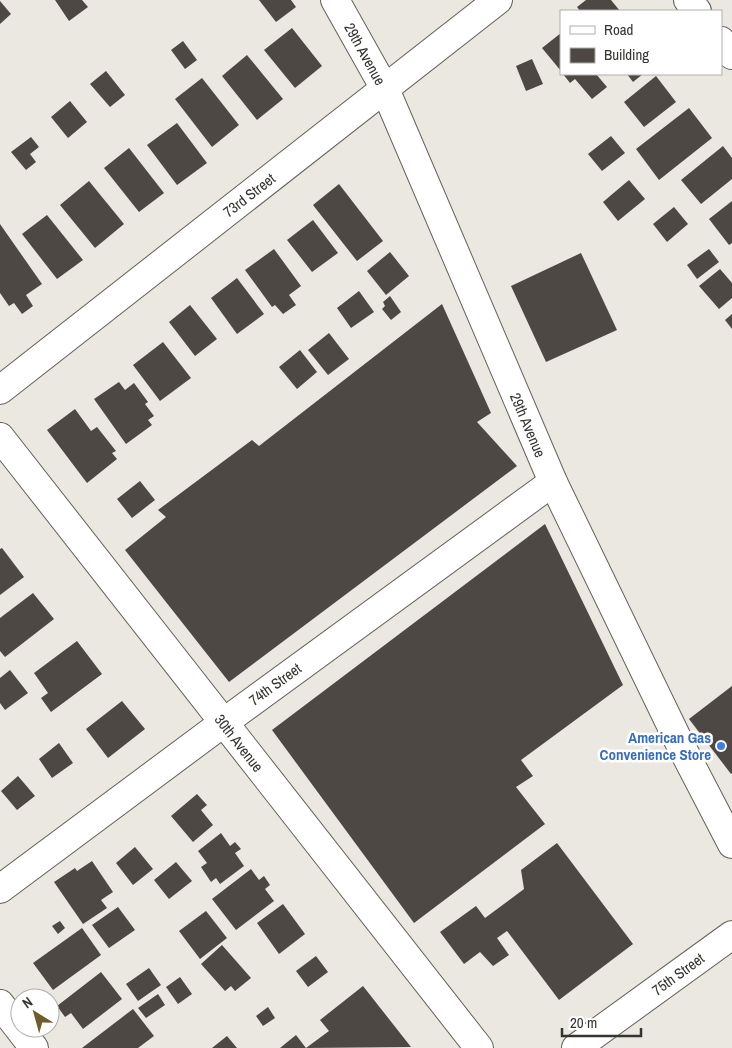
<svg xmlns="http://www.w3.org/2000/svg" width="732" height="1048" font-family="'Archivo Narrow',sans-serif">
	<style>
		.building { fill: #4d4843 }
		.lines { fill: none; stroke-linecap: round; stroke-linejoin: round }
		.minor-casing { stroke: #63615a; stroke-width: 30 }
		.minor { stroke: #fff; stroke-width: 28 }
		.shop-dot { fill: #3f7fe0; stroke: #fff; stroke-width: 2 }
		.labels { text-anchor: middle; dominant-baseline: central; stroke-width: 5; stroke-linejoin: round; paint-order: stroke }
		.street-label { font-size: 15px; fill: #353431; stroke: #fff }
		.shop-label { font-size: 15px; font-weight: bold; fill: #366cbe; stroke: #fff; text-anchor: end }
	</style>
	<rect width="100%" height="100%" fill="#eae8e0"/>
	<g class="building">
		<path d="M55 0H82L88 7 69 21Z"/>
		<path d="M259 0H291L296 7 276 22Z"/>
		<path d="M586 0H611L620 11H580L577 7Z"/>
		<path d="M0 1 11 14 0 24Z"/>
		<path d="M292 28 322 66 295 88 264 50Z"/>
		<path d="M561 33V71L542 48Z"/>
		<path d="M183 41 197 60 185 69 171 50Z"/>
		<path d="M247 55 283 99 257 120 222 76Z"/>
		<path d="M532 59 543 84 526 91 516 66Z"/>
		<path d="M106 71 125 95 110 107 90 84Z"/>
		<path d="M563 74H596L607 87 592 99 575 79 570 83Z"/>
		<path d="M627 74H643L633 82Z"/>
		<path d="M656 76 676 102 644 127 624 102Z"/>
		<path d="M202 78 239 125 212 147 175 99Z"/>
		<path d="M70 101 87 122 68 138 51 117Z"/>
		<path d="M689 108 712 138 659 180 636 149Z"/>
		<path d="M177 123 207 163 177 185 147 145Z"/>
		<path d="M611 136 625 153 602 171 588 154Z"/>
		<path d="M31 137 39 147 30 154 36 162 26 170 11 152Z"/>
		<path d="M723 146 732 158V179L701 204 681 180Z"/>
		<path d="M129 148 164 193 139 212 104 168Z"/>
		<path d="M629 180 645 199 618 221 603 202Z"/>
		<path d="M89 181 124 224 95 248 60 205Z"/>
		<path d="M339 184 383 241 357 261 313 205Z"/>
		<path d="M732 201V243L729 245 709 219Z"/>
		<path d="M674 207 688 224 667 242 653 224Z"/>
		<path d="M47 215 83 260 57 279 22 234Z"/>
		<path d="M313 220 338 253 312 272 287 240Z"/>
		<path d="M0 224 42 284 26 295 33 306 22 314 14 303 9 306 0 293Z"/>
		<path d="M274 249 301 286 289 295 296 305 283 314 275 305 272 307 245 270Z"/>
		<path d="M709 249 719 262 697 279 687 265Z"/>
		<path d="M390 252 409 276 386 295 367 271Z"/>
		<path d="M581 253 617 330 546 362 511 286Z"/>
		<path d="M720 269 732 283V298L719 309 699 286Z"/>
		<path d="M237 278 264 314 237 334 211 298Z"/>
		<path d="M359 291 374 312 351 328 337 308Z"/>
		<path d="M390 296 401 312 391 320 382 309 385 306 383 302Z"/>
		<path d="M442 304 491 413 477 422 517 466 229 682 125 550 166 517 158 510 252 440 259 446Z"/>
		<path d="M190 305 217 339 195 356 169 322Z"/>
		<path d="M732 314V329L725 320Z"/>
		<path d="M329 333 349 359 328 375 308 350Z"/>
		<path d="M163 342 191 378 160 401 133 365Z"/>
		<path d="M300 350 317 372 297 389 279 367Z"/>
		<path d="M119 382 125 390 134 383 148 402 145 404 154 416 148 420 152 425 126 444 94 399Z"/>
		<path d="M75 409 91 431 97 427 116 451 112 453 117 459 87 483 47 430Z"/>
		<path d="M140 481 155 500 132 518 117 499Z"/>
		<path d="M545 524 623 685 521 760 533 776 516 787 545 824 414 923 272 730Z"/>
		<path d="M2 548 24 577 0 595V549Z"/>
		<path d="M33 593 54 619 5 657 0 651V618Z"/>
		<path d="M77 641 102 674 51 712 41 698 48 693 34 673Z"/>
		<path d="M10 670 28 693 5 710 0 703V678Z"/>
		<path d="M732 686V773L731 774 689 719Z"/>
		<path d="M122 701 145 729 108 758 86 729Z"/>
		<path d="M59 743 73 763 52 778 39 759Z"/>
		<path d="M18 776 35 796 17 810 1 791Z"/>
		<path d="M197 794 207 805 201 810 213 825 193 842 171 816Z"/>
		<path d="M221 833 230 846 235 842 241 849 235 853 244 866 220 884 216 878 211 882 201 867 207 863 198 851Z"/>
		<path d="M557 843 633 944 559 1000 507 931 497 938 509 955 493 966 480 952 464 964 440 932 476 906 485 918 524 889 521 870Z"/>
		<path d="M135 847 153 869 133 885 116 863Z"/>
		<path d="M92 861 113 892 101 900 107 908 83 924 54 882 75 868 77 871Z"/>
		<path d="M176 862 192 881 169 899 154 880Z"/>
		<path d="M251 869 259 880 264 876 270 885 265 889 274 901 236 930 212 899Z"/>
		<path d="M283 904 305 934 279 954 257 923Z"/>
		<path d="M118 907 135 930 109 948 92 925Z"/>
		<path d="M206 911 227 938 200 959 179 931Z"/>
		<path d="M60 921 65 928 58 934 52 926Z"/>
		<path d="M82 928 101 955 53 990 33 963Z"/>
		<path d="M222 945 251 978 235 991 231 986 225 991 201 964Z"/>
		<path d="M316 956 328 972 308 987 296 971Z"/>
		<path d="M149 968 161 985 138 1001 126 984Z"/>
		<path d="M101 972 122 999 83 1029 71 1013 65 1017 57 1006Z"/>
		<path d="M180 977 192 994 178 1004 166 987Z"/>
		<path d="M363 986 411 1047 306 1048 329 1031 320 1020Z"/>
		<path d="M158 994 165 1005 146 1018 138 1008Z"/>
		<path d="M268 1007 275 1018 263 1026 256 1016Z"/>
		<path d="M133 1009 154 1036 138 1048H82Z"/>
		<path d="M296 1035 306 1048H280Z"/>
		<path d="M227 1036 237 1048H212Z"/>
	</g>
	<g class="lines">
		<defs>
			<g id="minor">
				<path d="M335 0 385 89 553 482 680 744 732 844"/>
				<path d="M688 0 697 11"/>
				<path d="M721 41 732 55"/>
				<path d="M0 390 498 0"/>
				<path d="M0 437 479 1048"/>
				<path d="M0 889 223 723 553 482"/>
				<path d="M0 1004 34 1048"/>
				<path d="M576 1048 732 935"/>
			</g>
		</defs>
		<use href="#minor" class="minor-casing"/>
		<use href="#minor" class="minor"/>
	</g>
	<circle class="shop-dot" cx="721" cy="746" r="5"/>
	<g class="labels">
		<g class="street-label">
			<text transform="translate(365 54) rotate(61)">29th Avenue</text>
			<text transform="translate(249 195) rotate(-38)">73rd Street</text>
			<text transform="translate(528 425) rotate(67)">29th Avenue</text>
			<text transform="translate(275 684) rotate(-36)">74th Street</text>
			<text transform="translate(239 743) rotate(52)">30th Avenue</text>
			<text transform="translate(678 974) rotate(-36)">75th Street</text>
		</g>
		<g class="shop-label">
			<text x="711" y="737">American Gas<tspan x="711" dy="17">Convenience Store</tspan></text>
		</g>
	</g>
	<rect x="560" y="10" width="162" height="65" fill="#ffffff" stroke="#aeaead"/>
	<rect x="570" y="26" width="25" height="8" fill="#ffffff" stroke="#aeaead"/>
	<text x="604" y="35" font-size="15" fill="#353431">Road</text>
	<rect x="570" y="48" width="25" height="15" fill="#4d4843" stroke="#aeaead"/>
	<text x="604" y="60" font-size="15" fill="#353431">Building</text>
	<g transform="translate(35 1013) rotate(323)"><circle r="24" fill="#ffffff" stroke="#aeaead"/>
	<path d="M0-4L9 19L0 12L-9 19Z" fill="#6e5e2c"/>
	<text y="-8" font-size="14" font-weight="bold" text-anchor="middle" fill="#353431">N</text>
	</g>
	<path d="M562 1028v8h79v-8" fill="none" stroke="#353431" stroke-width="2.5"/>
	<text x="570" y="1028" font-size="15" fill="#353431" stroke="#ffffff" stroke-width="4" paint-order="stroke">20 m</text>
</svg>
